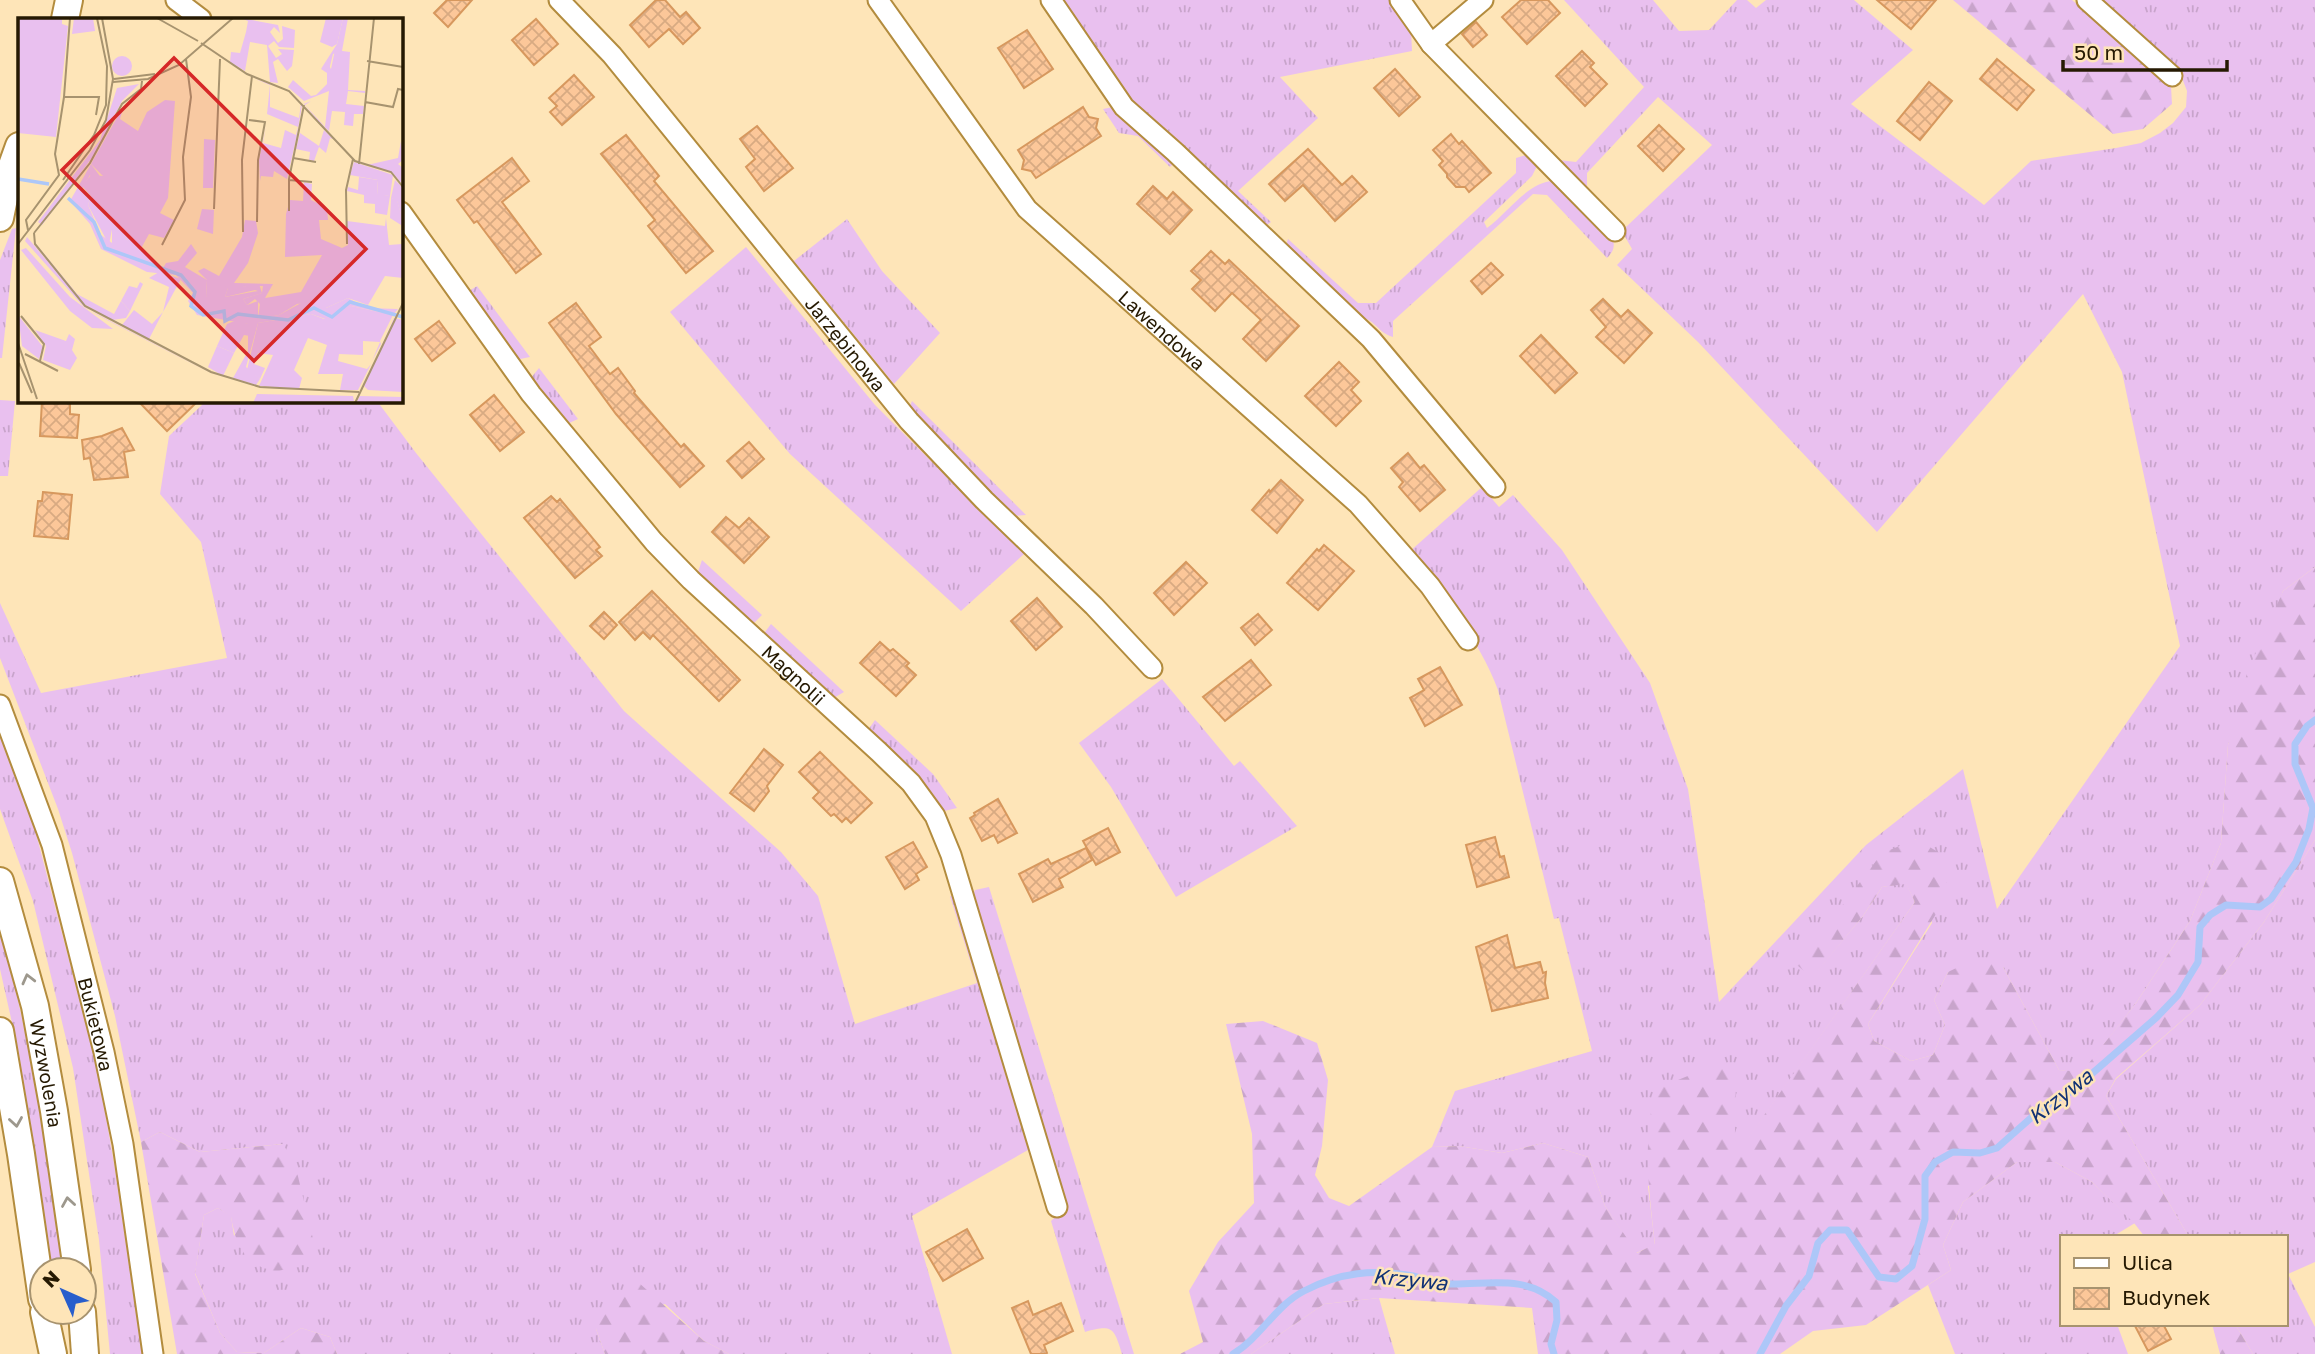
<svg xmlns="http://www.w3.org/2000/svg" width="2315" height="1354" font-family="'Golos Text',sans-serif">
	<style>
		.grass { fill: url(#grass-tufts); fill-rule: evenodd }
		.forest { fill: url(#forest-firs) }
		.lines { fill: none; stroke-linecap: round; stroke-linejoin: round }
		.stream { stroke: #adc7f8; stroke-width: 7 }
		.building { fill: url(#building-cross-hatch); stroke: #d7985e; stroke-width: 2 }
		.street-casing { stroke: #b38c3e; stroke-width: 23 }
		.secondary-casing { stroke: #b38c3e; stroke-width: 30 }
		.street { stroke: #fff; stroke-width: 19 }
		.secondary { stroke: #fff; stroke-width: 26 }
		.oneway { stroke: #9d988d }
		.labels { text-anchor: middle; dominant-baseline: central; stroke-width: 5; stroke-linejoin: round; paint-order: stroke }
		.street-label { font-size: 19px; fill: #251902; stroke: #fee5b8 }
		.water-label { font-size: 21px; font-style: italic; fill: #103175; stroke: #fee5b8 }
		.inset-river { fill: none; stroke: #adc7f8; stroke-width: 3.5 }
		.inset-road { fill: none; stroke: #a7936f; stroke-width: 2 }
		.view { fill: #d62828; fill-opacity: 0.15; stroke: #d62828; stroke-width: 3.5 }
		.inset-edge { fill: none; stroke: #251902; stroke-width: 3.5 }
	</style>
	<defs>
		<pattern id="grass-tufts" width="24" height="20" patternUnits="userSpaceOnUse" patternTransform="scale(1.75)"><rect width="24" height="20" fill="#e9c0ef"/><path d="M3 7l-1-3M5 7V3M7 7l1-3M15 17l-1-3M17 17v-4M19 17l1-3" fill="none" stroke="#c8a4cb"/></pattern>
		<pattern id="forest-firs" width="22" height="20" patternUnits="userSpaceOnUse" patternTransform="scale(1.75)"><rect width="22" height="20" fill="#e9c0ef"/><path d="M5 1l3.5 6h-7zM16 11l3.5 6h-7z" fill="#c8a4cb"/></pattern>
		<pattern id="building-cross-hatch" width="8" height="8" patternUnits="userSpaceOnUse" patternTransform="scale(1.75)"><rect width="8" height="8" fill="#fcc799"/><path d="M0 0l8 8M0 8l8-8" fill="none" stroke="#d8aa82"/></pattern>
	</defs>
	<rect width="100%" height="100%" fill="#fee5b8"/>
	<g class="grass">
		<path d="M1058 0H1393L1411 30 1412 51 1280 77 1318 118 1238 191 1271 222 1267 225 1260 223 1126 101Z"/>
		<path d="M1564 0H1653L1679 31 1709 30 1737 0H1747L1756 8 1766 0H1854L1913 50 1851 104 1984 205 2031 161 2116 148 2141 143 2160 133 2173 123 2186 107 2187 91 2182 78 2096 0H2315V567L2283 591 2228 745 2221 843 2190 921 2136 1003 2082 1073 2059 1070 2003 967 1948 972 1934 1000 1945 1025 1933 1055 1911 1061 1874 1041 1868 1024 1932 923 1916 839 1812 977 1863 916 1882 887 1906 883 1915 902 1748 1139 1735 1135 1648 1186 1655 1245 1636 1253 1605 1206 1588 1157 1543 1143 1502 1153 1459 1146 1432 1147 1455 1091 1592 1051 1559 918 1554 919 1498 690C1479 638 1442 596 1408 553L1482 487 1499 507 1513 495 1562 550 1650 683 1688 789 1719 1002 1866 845 1963 769 1997 909 2180 646 2122 372 2083 294 1877 532 1698 342 1617 265 1632 249 1623 233 1559 160 1576 162 1644 87ZM1658 97 1712 145 1626 227 1587 189V173Z"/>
		<path d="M1113 107 1175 162 1170 167 1138 136 1119 133 1103 109Z"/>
		<path d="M1529 154 1537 166 1532 176 1484 222 1487 228C1507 214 1529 180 1555 181L1613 240C1615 248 1613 252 1607 258L1547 195 1533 194 1393 321V337C1376 332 1378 320 1355 315L1286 245 1288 239 1358 303H1376L1516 173V158Z"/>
		<path d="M847 219 882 271 940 333 894 384 794 261Z"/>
		<path d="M16 228 2 358H0V260L12 229Z"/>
		<path d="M746 247 875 405 1024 554 961 611 790 454 670 312Z"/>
		<path d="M477 286 530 357 515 360 466 293Z"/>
		<path d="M539 368 578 419 567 424 531 378Z"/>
		<path d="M0 400 15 401 8 476H0Z"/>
		<path d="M203 401H377L416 453 624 711 781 852 818 896 855 1024 977 983 950 896 956 897 1050 1203 1047 1208 1028 1150 912 1216 952 1354H729L704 1341 665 1304 596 1329 605 1354H337L330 1337 301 1328 264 1353 237 1352 220 1333 195 1273 204 1215 218 1208 231 1216 234 1236 283 1144 200 1152 160 1132 141 1142 115 1016 72 853 58 809 0 658V603L41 693 227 658 201 542 160 494 169 436 202 405Z"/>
		<path d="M912 401 1026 515 1014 516 1006 511 909 409Z"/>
		<path d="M702 560 762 615 751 626 697 575Z"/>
		<path d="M771 624 844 692 832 699 762 636Z"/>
		<path d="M1162 679 1234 766 1240 761 1297 826 1176 897 1111 787 1079 743Z"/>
		<path d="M875 720 933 774 957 808 940 812 868 730Z"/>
		<path d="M0 735 33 822 98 1071 115 1169 142 1354H110L99 1240 73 1068 33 901 0 809Z"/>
		<path d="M2315 840V1262L2288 1274 2315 1327V1354H2253L2235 1324H2285V1237H2189L2106 1096 2116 1079 2200 1005 2264 922Z"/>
		<path d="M989 887 1134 1354H1122C1114 1328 1113 1324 1085 1332L1051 1221 1065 1208 972 897 975 890Z"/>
		<path d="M0 927C30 1039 49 1154 63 1270H52L19 1054 0 969Z"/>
		<path d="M2017 1162H2055L2092 1182 2135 1223 2112 1237H2061V1324H2117L2128 1354H1955L1928 1285 1951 1270 1943 1245 1963 1202Z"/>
		<path d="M1379 1298 1395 1354H1251L1324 1304Z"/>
	</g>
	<g class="forest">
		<path d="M1953 0H2072L2171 87 2172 104 2143 129 2113 134Z"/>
		<path d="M2315 567V840L2264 922 2200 1005 2116 1078 2106 1096 2189 1237H2145L2134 1223 2092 1182 2055 1162H2017L1963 1202 1943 1245 1951 1270 1866 1325 1813 1331 1780 1354H1538L1532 1308 1379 1298 1324 1304 1251 1354H1180L1203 1342 1189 1291 1218 1242 1254 1203 1252 1134 1226 1024 1263 1021 1317 1043 1328 1080 1322 1146 1315 1175 1329 1198 1349 1206 1432 1147 1459 1146 1502 1153 1543 1143 1588 1157 1605 1206 1637 1253 1655 1244C1649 1193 1642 1140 1656 1089L1717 1064 1736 1074 1735 1134 1748 1138 1915 902 1906 884 1882 887 1863 916 1812 978 1797 965 1882 853 1917 839 1941 854 1949 893 1868 1024 1874 1041 1911 1061 1933 1055 1945 1025 1934 1000 1948 972 1977 958 2003 967 2059 1070 2082 1072 2136 1003 2190 921 2221 843 2228 745 2247 673 2283 591Z"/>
		<path d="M160 1132 200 1152 283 1144 295 1164 314 1243 299 1267C291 1268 280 1272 271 1270 244 1265 235 1241 231 1217L218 1208 204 1215 195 1274 220 1333 237 1352 264 1353 301 1328 330 1337 337 1354H177L141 1142Z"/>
		<path d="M638 1282 704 1341 729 1354H605L596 1329 613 1295Z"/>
		<path d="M2212 1324H2235L2253 1354H2220Z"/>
	</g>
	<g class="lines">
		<g class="stream">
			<path d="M1233 1354C1261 1337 1275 1306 1304 1291 1340 1272 1374 1269 1413 1276 1425 1279 1437 1284 1449 1284 1488 1285 1525 1274 1556 1302L1557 1320 1551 1344 1554 1354"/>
			<path d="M1760 1354 1786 1306 1809 1276 1818 1243 1830 1230H1847L1879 1277 1896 1279 1912 1266 1925 1219V1176L1935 1162 1953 1152 1980 1153 1997 1148 2041 1109 2072 1091 2157 1017 2178 995 2198 962 2200 927 2210 915 2226 905 2260 907 2271 899 2296 862 2309 829 2313 808 2295 764V744L2307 726 2315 720"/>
		</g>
	</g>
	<g class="building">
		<path d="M447 0H472L448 27 434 13Z"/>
		<path d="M656 0H665L680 17 686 12 700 28 683 44 669 29 649 47 630 25Z"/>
		<path d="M1521 0H1548L1560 13 1527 44 1502 17Z"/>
		<path d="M1877 0H1936L1911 29Z"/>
		<path d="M536 19 558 44 534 65 512 40Z"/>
		<path d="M1476 22 1487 35 1473 47 1462 34Z"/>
		<path d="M1027 30 1053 69 1024 88 998 48Z"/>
		<path d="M1582 51 1594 63 1590 67 1607 84 1585 106 1556 76Z"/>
		<path d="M1997 59 2034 90 2017 110 1980 79Z"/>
		<path d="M1395 69 1420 97 1399 116 1374 88Z"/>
		<path d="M574 75 594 97 562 125 550 112 557 106 549 98Z"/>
		<path d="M1929 82 1952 101 1920 140 1897 121Z"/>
		<path d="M1083 107 1089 117 1098 119 1096 128 1101 136 1036 178 1031 171 1022 169 1024 160 1018 150Z"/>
		<path d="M1659 125 1684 149 1663 171 1638 146Z"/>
		<path d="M757 126 793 168 764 191 746 167 755 159 740 139Z"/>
		<path d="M1451 134 1459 144 1462 141 1491 173 1469 192 1465 187H1456L1447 177V174L1439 165 1443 161 1433 150Z"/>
		<path d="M626 135 659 176 654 181 713 251 686 273 648 226 655 220 601 154Z"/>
		<path d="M1308 149 1342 185 1352 176 1367 192 1335 221 1303 185 1285 201 1269 184Z"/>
		<path d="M512 158 529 181 502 202 541 254 516 273 477 221 474 223 457 200Z"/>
		<path d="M1153 186 1167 199 1173 192 1192 210 1170 234 1137 204Z"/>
		<path d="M1211 251 1225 264 1229 260 1299 326 1266 361 1243 339 1261 320 1232 293 1215 311 1192 289 1201 280 1191 271Z"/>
		<path d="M1491 263 1503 275 1482 294 1471 281Z"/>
		<path d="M1603 299 1621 317 1628 310 1652 333 1624 363 1596 337 1606 327 1591 310Z"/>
		<path d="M576 303 601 337 589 346 610 374 618 368 635 391 634 393 681 447 684 444 704 466 680 487 616 414 549 323Z"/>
		<path d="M439 321 455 343 432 361 415 339Z"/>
		<path d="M1541 335 1577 373 1555 393 1520 356Z"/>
		<path d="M1339 362 1359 382 1351 390 1361 401 1336 426 1305 396Z"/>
		<path d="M494 395 524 432 500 451 470 415Z"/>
		<path d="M42 401 70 402V414L79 415 77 438 40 436Z"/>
		<path d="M138 401H198L167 431Z"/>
		<path d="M122 428 134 450 124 452 128 477 94 480 90 458 84 459 82 440 102 436Z"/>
		<path d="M749 442 764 459 742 478 727 461Z"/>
		<path d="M1408 453 1420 468 1424 465 1445 490 1420 511 1399 487 1403 482 1391 468Z"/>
		<path d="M1281 480 1303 500 1277 533 1252 510 1269 490 1270 492Z"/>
		<path d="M43 492 72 495 68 539 34 536 38 501H42Z"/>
		<path d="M551 496 557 502 560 499 600 547 596 550 602 556 575 578 524 518Z"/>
		<path d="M726 517 739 528 749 518 769 537 744 563 712 532Z"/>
		<path d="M1324 545 1354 571 1318 610 1287 583 1317 549 1319 551Z"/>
		<path d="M1186 562 1207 583 1174 615 1154 593Z"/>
		<path d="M652 591 740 680 719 701 653 635 650 639 643 632 635 640 619 622Z"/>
		<path d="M1037 598 1062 627 1036 650 1011 621Z"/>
		<path d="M604 612 617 625 604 639 590 626Z"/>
		<path d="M1258 614 1272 630 1255 645 1241 628Z"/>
		<path d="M880 642 890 651 893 649 909 663 906 666 916 675 896 696 860 663Z"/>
		<path d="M1251 660 1271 685 1225 721 1203 697Z"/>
		<path d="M1440 667 1462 705 1425 726 1410 698 1424 690 1418 679Z"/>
		<path d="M764 749 783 765 767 786 769 791 754 811 730 793Z"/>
		<path d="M820 752 872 803 851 823 846 818 842 822 834 814 831 816 813 798 819 792 799 772Z"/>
		<path d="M998 799 1017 833 998 843 994 835 982 841 970 818 975 815 974 813Z"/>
		<path d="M1108 828 1120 852 1096 865 1083 841Z"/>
		<path d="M1495 837 1500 857 1504 856 1509 877 1477 887 1466 845Z"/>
		<path d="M913 842 927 867 916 874 919 880 905 889 886 857Z"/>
		<path d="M1086 848 1092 860 1059 879 1063 887 1033 902 1019 874 1048 859 1051 864Z"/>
		<path d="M1507 935 1515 968 1540 962 1543 973 1546 972 1545 983 1548 998 1492 1011 1476 947Z"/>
		<path d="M967 1229 983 1258 943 1281 926 1252Z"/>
		<path d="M1028 1301 1033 1315 1061 1303 1073 1331 1044 1345 1047 1353 1046 1354H1031L1012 1308Z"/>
		<path d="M2134 1324H2163L2171 1339 2148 1351Z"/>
	</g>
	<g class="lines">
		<defs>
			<g id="street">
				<path d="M176 0 201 19"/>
				<path id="s1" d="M559 0 612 55 909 421 984 500 1094 606 1152 668"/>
				<path id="s2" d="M878 0 1027 209 1358 504 1430 586 1468 640"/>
				<path d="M1051 0 1124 107 1175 152 1371 339 1495 487"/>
				<path d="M1400 0 1431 44 1615 231"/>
				<path d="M2087 0 2172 76"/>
				<path d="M1431 44 1483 0"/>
				<path id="s3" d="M401 212 531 394 654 542 691 580 879 752 911 783 935 816 951 855 1057 1207"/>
				<path id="s4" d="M0 705 52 845 104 1052 123 1144 153 1354"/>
			</g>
			<g id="secondary">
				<path d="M65 19 69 0"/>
				<path d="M0 189 9 174 19 146"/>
				<path d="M0 218 9 174"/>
				<path id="s5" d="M0 881 35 1006 54 1111 77 1270"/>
				<path d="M0 1031 21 1154 42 1299"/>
				<path d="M44 1312 53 1354"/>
				<path d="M82 1312 85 1354"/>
			</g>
		</defs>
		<use href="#street" class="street-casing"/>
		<use href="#secondary" class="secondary-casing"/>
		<use href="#street" class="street"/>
		<use href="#secondary" class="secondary"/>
	</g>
	<defs><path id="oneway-chevron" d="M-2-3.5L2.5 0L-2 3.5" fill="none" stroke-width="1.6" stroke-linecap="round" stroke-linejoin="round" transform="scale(1.75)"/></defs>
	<g class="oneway">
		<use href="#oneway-chevron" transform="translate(28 979) rotate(-104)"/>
		<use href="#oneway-chevron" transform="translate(16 1122) rotate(81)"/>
		<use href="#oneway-chevron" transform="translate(68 1202) rotate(-99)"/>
	</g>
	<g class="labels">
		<g class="street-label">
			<text stroke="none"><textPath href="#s2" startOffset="438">Lawendowa</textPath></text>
			<text stroke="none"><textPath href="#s1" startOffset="448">Jarzębinowa</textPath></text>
			<text stroke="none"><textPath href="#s3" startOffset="609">Magnolii</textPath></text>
			<text stroke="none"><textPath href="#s4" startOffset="334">Bukietowa</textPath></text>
			<text stroke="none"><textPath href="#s5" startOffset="198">Wyzwolenia</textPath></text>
		</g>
		<g class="water-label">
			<text transform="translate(2060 1096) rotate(-38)">Krzywa</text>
			<text transform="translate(1410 1279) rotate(6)">Krzywa</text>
		</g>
	</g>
	<g transform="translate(18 18)">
		<rect width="385" height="385" fill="#fee5b8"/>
		<path d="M56 0H75L77 13 54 16ZM223 0 260 7 262 15 256 9 252 14 260 25 265 21 264 8 277 12 276 30 261 29 256 23 250 28 258 40 264 36 260 31 276 32 274 48 269 53 260 41 255 44 260 65 252 64 249 27 232 24 227 53 212 44 213 34 222 35 228 14 230 3ZM308 0H325L319 26 314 29 302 24ZM317 32 332 34 330 72 347 73V57V75L346 82 347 75 330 73 328 86 346 88 345 96H336L335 108 326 107 327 94 314 93 311 113 301 104 286 86 293 83 287 87 307 109 311 73 286 83 270 69 275 62 293 78 298 77 309 66V55L303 51 308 43 313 51ZM94 48a10 10 0 1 1 20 0a10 10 0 1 1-20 0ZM237 61 252 66V89L281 100 283 86 267 72 284 87 279 117 269 161 256 153 255 159 243 158 242 163 241 142 248 108 245 125 263 130 267 112 278 117 280 109 249 96 252 67ZM121 66 104 83 76 137 24 207 20 204 82 122 99 70ZM147 82 157 83 150 180 142 195 156 202 146 220 131 216 121 234 108 221 103 209 95 206 91 227 70 187 73 178 64 168 73 157 85 158 73 146 106 87 102 101 120 113 129 94ZM306 112 315 121 312 120 308 135 301 129 296 143 291 142 292 134 278 131 282 115 301 128ZM186 121 197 122 195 170H185ZM341 159 360 162 359 176 372 178 369 197 357 195V186L346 185V177L329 173 330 169 340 172ZM286 164 294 166 293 182 309 190 310 202H301L303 221 324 230 330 227 329 203 367 208 368 200 371 227 384 226 383 207 372 200 373 180 379 182 385 203V260L367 258 350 287 330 280 308 290V282L279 286 261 297 240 301 242 286 237 281 229 287 225 281 244 275 245 268H225L241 271 207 279 210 270 188 279 189 262 180 253 186 250 201 258 224 219 227 202 238 203 240 215 230 245 216 265 255 266 247 280 283 274 304 237 267 239 268 196 272 182 285 183ZM184 191 196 192 195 216 179 211ZM9 219 71 292 202 360 87 301 76 295 65 288 7 223ZM141 254 163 261 145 294 151 269 131 260ZM122 264 125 266 112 293 103 283 111 268 119 270ZM333 288 375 297 362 323 363 326 354 343 362 324 345 323V337L321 336 320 343 349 351 353 346 340 372H322L325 356H300L309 327 290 320 276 352 284 360 281 371 241 368 255 337 240 335 236 346 247 350 242 361 229 352 240 305 293 296 306 301ZM0 297 25 329 21 341 4 328ZM376 300 385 302V374L350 372 346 368ZM219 302 230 306 232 318 226 317 216 335 199 328 209 306ZM17 312 48 323 51 316 57 321 54 332 59 340 52 352 25 342 28 328ZM239 376 335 378 336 383 235 385ZM342 378 385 379V385H338Z" fill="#e9c0ef"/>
		<path d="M325 0H330L324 33 315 36 311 52 308 43 319 26ZM383 123 385 142 380 146 385 150 383 165 375 155 349 147 380 140ZM336 144 375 157 372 178 359 177 360 162 332 157ZM73 146 84 161 76 169 72 157 64 171 73 178 70 187 83 217 94 225V202L103 199 108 221 145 250 148 245 160 243 173 226 179 235 167 249 189 262 188 279 203 267 210 270 207 279 240 273 225 268 241 266 244 275 225 281 229 287 240 283V301L261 297 296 278 309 279 308 290 330 280 349 290 380 291 375 297 333 288 313 303 293 296 240 305 228 349 242 361 238 367 215 360 230 333V306L179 297 170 283 175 275 158 257 129 254 83 231 72 206 52 183ZM377 162 385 170V203L379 183 373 180ZM19 227 59 276 96 296 103 283 112 293 108 300 94 302 66 286ZM8 230 52 279 95 311 74 310 52 293 3 232ZM116 292 134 306 145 294 131 321 104 307ZM199 328 216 335 205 358 190 349Z" fill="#e9c0ef"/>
		<path d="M0 0H44V6L50 8 38 119 0 115Z" fill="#e9c0ef"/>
		<path class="inset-river" d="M0 161 31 166M50 180 76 204 87 230 163 257 177 274 173 288 185 297 206 293 207 303 220 296 270 302 296 290 314 299 332 284 385 299"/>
		<path class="inset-road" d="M52 0 46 79H81L78 97M139 0 180 23M183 25 229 56 271 73 337 143 373 154 385 169M349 43 385 49M96 61 137 56M95 64 130 61 161 47 215 0M347 84 375 89 380 71 385 72M231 102 247 104 240 142 239 204M275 140 298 144M341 146 356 0M45 162 76 117 88 87 89 48 79 0M271 162 294 164M196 191 202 41M271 193V161L286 87M10 212 8 202 41 157 37 136 46 79M225 214 224 142 234 58M16 215 17 226 67 288 193 354 242 369 341 374M16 215 72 145 104 86 123 71 124 63M0 226 72 132 88 102 95 61 84 0M329 226 328 172 335 141M144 227 167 182 165 139 173 79 168 41M3 298 26 326 22 343M0 325 19 381M7 336 40 353M1 345 14 375M337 385 385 285"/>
		<path class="view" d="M156 40 348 231 236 343 44 152Z"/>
		<rect width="385" height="385" class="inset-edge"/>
	</g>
	<rect x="2060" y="1235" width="228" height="91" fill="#fee5b8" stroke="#a7936f" stroke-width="2"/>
	<rect x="2074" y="1258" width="35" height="10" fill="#ffffff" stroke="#a7936f" stroke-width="2"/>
	<text x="2122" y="1270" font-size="21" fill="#251902">Ulica</text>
	<rect x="2074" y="1288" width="35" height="21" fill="url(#building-cross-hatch)" stroke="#a7936f" stroke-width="2"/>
	<text x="2122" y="1305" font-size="21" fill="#251902">Budynek</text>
	<g transform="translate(63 1291) rotate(315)"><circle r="33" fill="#fee5b8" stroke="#a7936f" stroke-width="2"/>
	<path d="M0-5L12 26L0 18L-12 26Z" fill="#285ecc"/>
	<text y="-10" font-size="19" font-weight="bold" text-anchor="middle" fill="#251902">N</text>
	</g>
	<path d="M2063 60v10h164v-10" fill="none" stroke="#251902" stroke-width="3.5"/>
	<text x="2074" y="60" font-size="21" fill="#251902" stroke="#fee5b8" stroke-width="5" paint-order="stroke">50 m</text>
</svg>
